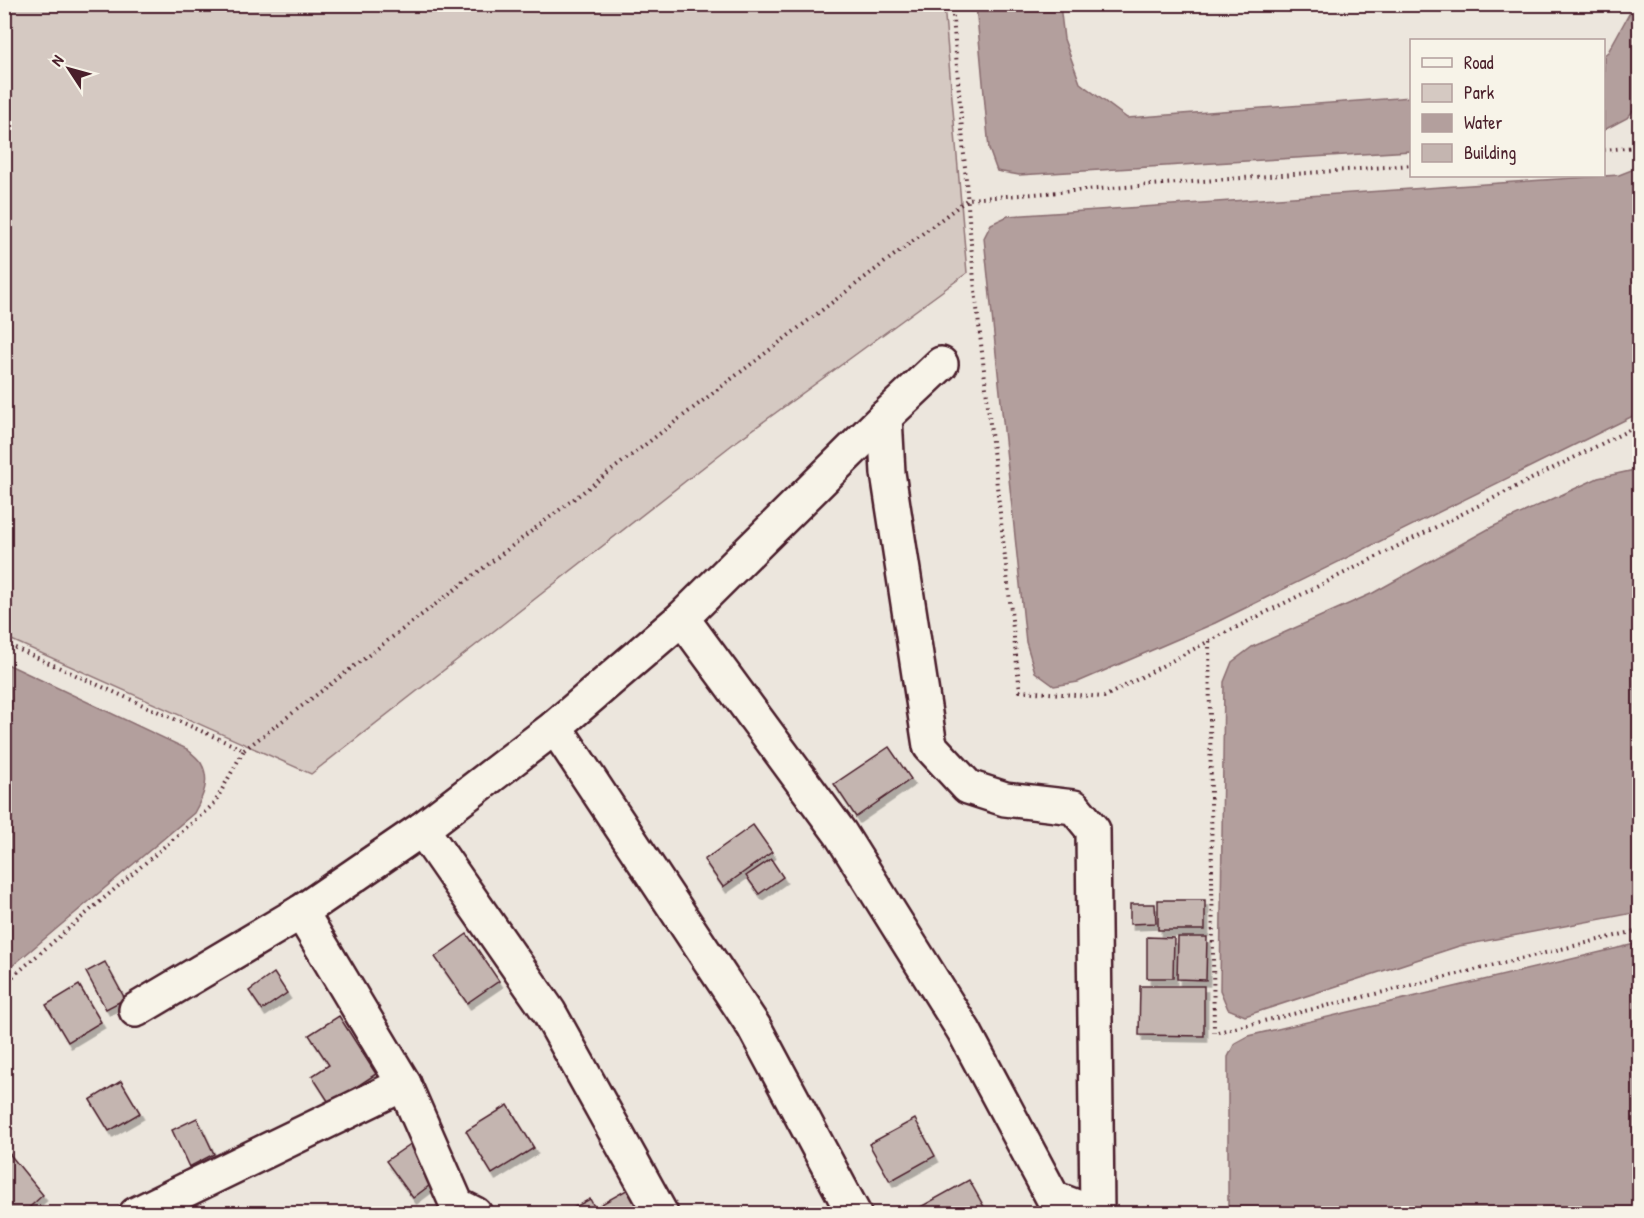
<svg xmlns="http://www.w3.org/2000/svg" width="1644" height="1218" font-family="'Patrick Hand',sans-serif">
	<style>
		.green { fill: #d5c9c2; stroke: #907476; stroke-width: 1.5 }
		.water { fill: #b39f9d; stroke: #896c6f; stroke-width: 1.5 }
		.building { fill: #c4b5b0; stroke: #4a1f2b; stroke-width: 1.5; filter: url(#shadow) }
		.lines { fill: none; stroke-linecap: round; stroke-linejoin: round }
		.minor-casing { stroke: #4a1f2b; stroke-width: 38 }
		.path { stroke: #4a1f2b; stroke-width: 4; stroke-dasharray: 1.5 4.5; stroke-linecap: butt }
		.minor { stroke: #f7f3e8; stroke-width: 33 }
	</style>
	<defs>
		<filter id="shadow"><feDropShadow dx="3.5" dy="6" stdDeviation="0" flood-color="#0004"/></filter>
	</defs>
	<rect width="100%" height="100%" fill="#ece6dd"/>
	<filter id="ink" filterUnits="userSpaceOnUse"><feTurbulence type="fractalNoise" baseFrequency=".0167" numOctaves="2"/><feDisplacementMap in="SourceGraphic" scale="12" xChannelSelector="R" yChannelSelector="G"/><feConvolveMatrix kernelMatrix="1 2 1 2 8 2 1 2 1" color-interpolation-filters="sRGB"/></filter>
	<g filter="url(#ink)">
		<path class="green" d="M5 4 944 5 967 273 733 444 311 774 5 637Z"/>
		<g class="water">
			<path d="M976 5H1060L1064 39 1080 83 1127 118 1411 97V151L1019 175 997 171 989 149Z"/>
			<path d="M1634 5H1639V104L1627 118 1604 130V55L1608 52Z"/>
			<path d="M1639 167V413L1215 623 1078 682 1054 686 1035 672 1026 642 984 238 991 224 1008 216 1619 175Z"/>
			<path d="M1639 469V912L1459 946 1245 1016 1228 1009 1220 990 1224 682 1232 662 1252 647 1373 593 1492 527 1598 478Z"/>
			<path d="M5 663 187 749C191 753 198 758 201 763 211 780 203 797 194 813L5 972Z"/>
			<path d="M1639 943V1213H1228V1057L1235 1043 1248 1036Z"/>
		</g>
		<g class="building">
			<path d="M889 747 911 779 856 817 834 784Z"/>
			<path d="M753 825 772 852 723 887 704 860Z"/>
			<path d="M771 859 783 877 759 894 746 876Z"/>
			<rect x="1158" y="900" width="47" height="30"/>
			<path d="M1130 904H1155L1156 923 1130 924Z"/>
			<path d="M467 934 499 981 467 1003 435 957Z"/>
			<path d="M1147 937 1174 938 1173 978H1147Z"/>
			<path d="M1178 937H1207L1206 980 1177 979Z"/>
			<path d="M105 962 125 999 106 1009 86 972Z"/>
			<path d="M274 973 287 993 262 1010 249 991Z"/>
			<path d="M79 985 101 1022 68 1042 46 1005Z"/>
			<path d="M1140 986H1204V1036L1139 1035Z"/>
			<path d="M339 1016 376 1074 330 1104 312 1076 329 1065 309 1035Z"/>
			<path d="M121 1081 140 1113 109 1131 90 1100Z"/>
			<path d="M508 1105 534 1148 492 1174 466 1131Z"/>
			<path d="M197 1118 214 1154 189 1167 172 1130Z"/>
			<path d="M915 1119 935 1156 890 1181 869 1144Z"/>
			<path d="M412 1143 438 1179 413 1198 386 1161Z"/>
			<path d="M8 1152 43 1195 22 1214H6L4 1211V1154Z"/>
			<path d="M969 1180 988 1214H917L915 1210Z"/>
			<path d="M639 1183 655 1214H602L598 1206Z"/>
			<path d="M590 1199 598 1214H562Z"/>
		</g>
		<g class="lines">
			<defs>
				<g id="minor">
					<path d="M885 417 888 473 930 746 968 787 1005 799 1074 807 1093 830 1097 1214"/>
					<path d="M682 618 840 833 964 1031 1053 1198 1095 1214"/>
					<path d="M555 727 754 1027 854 1214"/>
					<path d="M422 829 549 1012 661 1214"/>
					<path d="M301 912 404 1084 457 1205 475 1214"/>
					<path d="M136 1010 301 912 422 829 555 727 682 618 885 417 941 364"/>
					<path d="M136 1214 404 1084"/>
				</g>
			</defs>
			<use href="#minor" class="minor-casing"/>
			<g class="path">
				<path d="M952 4 974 281 1020 691 1104 697 1209 641 1635 427 1640 426"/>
				<path d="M1604 150 1636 147 1640 142"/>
				<path d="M1209 641 1214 1033 1640 930"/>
				<path d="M4 643 244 750 214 804 4 984"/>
				<path d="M244 750 968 199 1412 165"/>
			</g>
			<use href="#minor" class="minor"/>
		</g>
	</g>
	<rect width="1644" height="1218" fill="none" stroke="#f7f3e8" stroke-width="24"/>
	<rect x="12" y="12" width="1620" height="1194" fill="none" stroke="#4a1f2b" stroke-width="2" filter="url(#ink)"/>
	<rect x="1410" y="39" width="195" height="138" fill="#f7f3e8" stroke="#b29e9c" stroke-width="1.5"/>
	<rect x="1422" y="58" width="30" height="9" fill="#f7f3e8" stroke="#b29e9c" stroke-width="1.5"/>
	<text x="1464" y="69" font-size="18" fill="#4a1f2b">Road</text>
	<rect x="1422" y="84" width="30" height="18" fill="#d5c9c2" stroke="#b29e9c" stroke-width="1.5"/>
	<text x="1464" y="99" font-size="18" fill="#4a1f2b">Park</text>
	<rect x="1422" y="114" width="30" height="18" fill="#b39f9d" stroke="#b29e9c" stroke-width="1.5"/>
	<text x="1464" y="129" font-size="18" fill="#4a1f2b">Water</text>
	<rect x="1422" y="144" width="30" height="18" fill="#c4b5b0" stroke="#b29e9c" stroke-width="1.5"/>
	<text x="1464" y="159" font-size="18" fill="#4a1f2b">Building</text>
	<g transform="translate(69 69) rotate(306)" stroke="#f7f3e8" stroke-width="4.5" paint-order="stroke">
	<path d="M0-4.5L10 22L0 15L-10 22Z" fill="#4a1f2b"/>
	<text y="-9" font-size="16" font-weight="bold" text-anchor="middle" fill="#4a1f2b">N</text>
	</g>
</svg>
